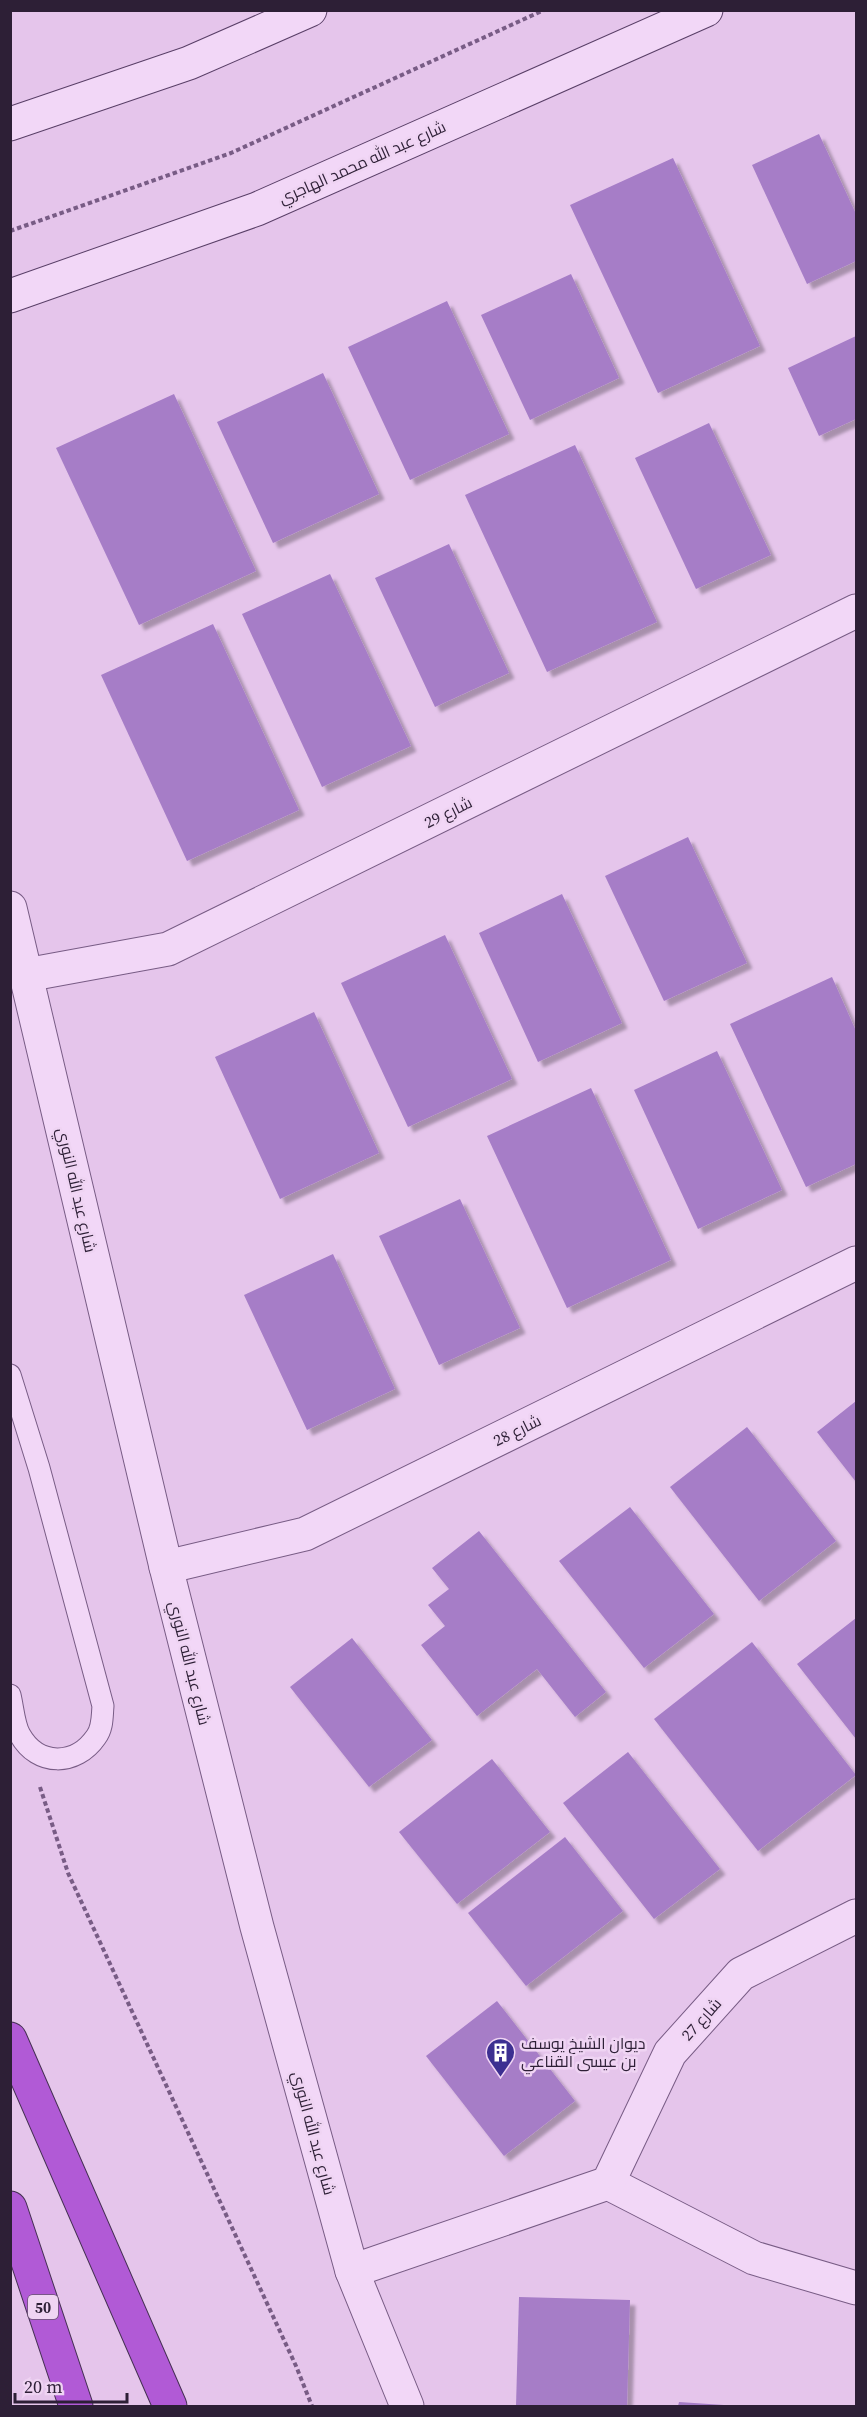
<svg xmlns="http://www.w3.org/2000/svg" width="867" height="2417" font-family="'Source Serif 4',Cairo,serif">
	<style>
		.building { fill: #a67dc7; filter: url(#shadow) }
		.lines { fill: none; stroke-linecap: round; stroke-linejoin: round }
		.lane-casing { stroke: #785c85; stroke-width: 23 }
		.street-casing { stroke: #785c85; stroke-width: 35 }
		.secondary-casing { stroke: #593f67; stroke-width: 35 }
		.highway-casing { stroke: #453053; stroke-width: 35 }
		.path { stroke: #785c85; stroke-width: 4; stroke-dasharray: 4.5 3; stroke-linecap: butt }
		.lane { stroke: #f2d7f7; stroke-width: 21 }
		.street { stroke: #f2d7f7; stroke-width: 33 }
		.secondary { stroke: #f2d7f7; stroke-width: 33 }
		.highway { stroke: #b15ad6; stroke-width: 33 }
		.labels { text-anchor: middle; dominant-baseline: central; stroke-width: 5; stroke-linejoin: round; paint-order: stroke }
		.shield { fill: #efd4f3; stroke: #67556f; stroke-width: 1.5 }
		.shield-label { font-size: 15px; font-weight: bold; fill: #2d1f36 }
		.street-label { font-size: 16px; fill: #2d1f36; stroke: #efd4f3 }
		.poi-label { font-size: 16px; fill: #2d1f36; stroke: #efd4f3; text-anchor: start }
	</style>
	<defs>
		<filter id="shadow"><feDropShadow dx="5.5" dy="5.5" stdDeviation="1.5" flood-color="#0004"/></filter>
	</defs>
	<rect width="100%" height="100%" fill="#e5c5eb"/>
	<g class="building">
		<path d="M819 134 856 214V261L807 284 752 165Z"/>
		<path d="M673 158 760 346 658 393 570 205Z"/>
		<path d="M571 274 619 378 530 420 481 315Z"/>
		<path d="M447 301 509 434 410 480 348 347Z"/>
		<path d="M856 336V419L819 436 788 368Z"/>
		<path d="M323 373 379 494 273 543 217 422Z"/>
		<path d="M174 394 256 571 139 625 56 448Z"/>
		<path d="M709 423 771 555 696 589 635 458Z"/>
		<path d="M575 445 657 622 547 672 465 495Z"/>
		<path d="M449 544 509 673 435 707 375 578Z"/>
		<path d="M330 574 411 746 322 787 242 614Z"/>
		<path d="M213 624 299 810 187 861 101 675Z"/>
		<path d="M688 837 747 963 664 1001 605 876Z"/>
		<path d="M562 894 622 1023 538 1062 479 933Z"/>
		<path d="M445 935 512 1079 408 1127 341 983Z"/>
		<path d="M832 977 856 1031V1164L806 1187 730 1024Z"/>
		<path d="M314 1012 379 1153 280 1199 215 1057Z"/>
		<path d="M717 1051 782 1190 698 1229 634 1090Z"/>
		<path d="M591 1088 671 1260 567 1308 487 1136Z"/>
		<path d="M460 1199 520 1328 439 1365 379 1236Z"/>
		<path d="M333 1254 395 1389 307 1430 244 1295Z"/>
		<path d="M856 1401V1482L817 1432Z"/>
		<path d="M747 1427 836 1541 759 1601 670 1487Z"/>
		<path d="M630 1507 714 1614 644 1668 559 1561Z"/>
		<path d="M479 1531 606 1692 575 1717 537 1669 477 1716 421 1645 445 1626 428 1605 449 1589 432 1568Z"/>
		<path d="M856 1618V1739L797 1664Z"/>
		<path d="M352 1638 432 1740 369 1787 290 1687Z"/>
		<path d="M752 1642 856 1775 758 1851 654 1719Z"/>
		<path d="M628 1752 720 1869 654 1919 563 1803Z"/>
		<path d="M492 1759 550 1832 457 1904 399 1832Z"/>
		<path d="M565 1837 623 1911 526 1986 468 1913Z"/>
		<path d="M497 2001 575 2101 504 2156 426 2056Z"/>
		<path d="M519 2297 630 2300 627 2406H516Z"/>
		<path d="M679 2402 724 2405V2406H678Z"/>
	</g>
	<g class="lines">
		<defs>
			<path id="lane" d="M10 1375 39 1468 103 1706C102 1716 103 1728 96 1737 76 1766 38 1767 20 1735 14 1725 13 1707 10 1695"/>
			<g id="street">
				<path d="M10 908 166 1567 257 1927 352 2271 407 2406"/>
				<path d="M26 975 168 949 856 611"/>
				<path d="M166 1567 305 1534 856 1263"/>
				<path d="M608 2183 754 2258 856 2288"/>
				<path d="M352 2271 608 2183 670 2053 741 1974 856 1916"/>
			</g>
			<g id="secondary">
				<path d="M10 124 189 63 310 10"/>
				<path d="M10 296 257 209 706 10"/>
			</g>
			<g id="highway">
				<path d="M10 2039 170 2406"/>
				<path d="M10 2208 76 2406"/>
			</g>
		</defs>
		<use href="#lane" class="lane-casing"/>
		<use href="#street" class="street-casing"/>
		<use href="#secondary" class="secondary-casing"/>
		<use href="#highway" class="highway-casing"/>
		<g class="path">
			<path d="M10 231 231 153 544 10"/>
			<path d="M40 1787 68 1873 296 2366 312 2406"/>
		</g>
		<use href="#lane" class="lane"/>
		<use href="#street" class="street"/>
		<use href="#secondary" class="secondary"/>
		<use href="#highway" class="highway"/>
	</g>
	<defs>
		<symbol id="building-pin" viewBox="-11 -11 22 30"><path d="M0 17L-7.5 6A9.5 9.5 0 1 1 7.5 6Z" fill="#3c2f91" stroke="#efd4f3"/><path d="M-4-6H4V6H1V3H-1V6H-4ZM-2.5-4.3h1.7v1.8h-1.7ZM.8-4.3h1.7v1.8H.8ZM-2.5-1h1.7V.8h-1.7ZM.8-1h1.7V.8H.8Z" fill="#fff"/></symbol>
	</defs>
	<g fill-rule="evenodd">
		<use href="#building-pin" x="484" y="2036" width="33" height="45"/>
	</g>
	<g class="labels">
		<rect class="shield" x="28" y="2295" width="30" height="24" rx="4.5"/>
		<g class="shield-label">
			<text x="43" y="2307">50</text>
		</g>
		<g class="street-label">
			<text transform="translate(362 162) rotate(-24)">شارع عبد الله محمد الهاجري</text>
			<text transform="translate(448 812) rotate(-26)">شارع 29</text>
			<text transform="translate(77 1190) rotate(77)">شارع عبد الله النوري</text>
			<text transform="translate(517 1430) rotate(-26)">شارع 28</text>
			<text transform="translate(190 1663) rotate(76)">شارع عبد الله النوري</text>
			<text transform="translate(701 2019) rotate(-48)">شارع 27</text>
			<text transform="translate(314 2133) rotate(75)">شارع عبد الله النوري</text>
		</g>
		<g class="poi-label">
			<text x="521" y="2043">ديوان الشيخ يوسف<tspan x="521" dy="18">بن عيسى القناعي</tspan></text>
		</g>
	</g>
	<rect width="867" height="2417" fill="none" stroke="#2d1f36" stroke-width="24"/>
	<path d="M15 2393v9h112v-9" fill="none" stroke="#2d1f36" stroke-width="3"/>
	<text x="24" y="2393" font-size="18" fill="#2d1f36" stroke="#efd4f3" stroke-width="4.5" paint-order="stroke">20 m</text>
</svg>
